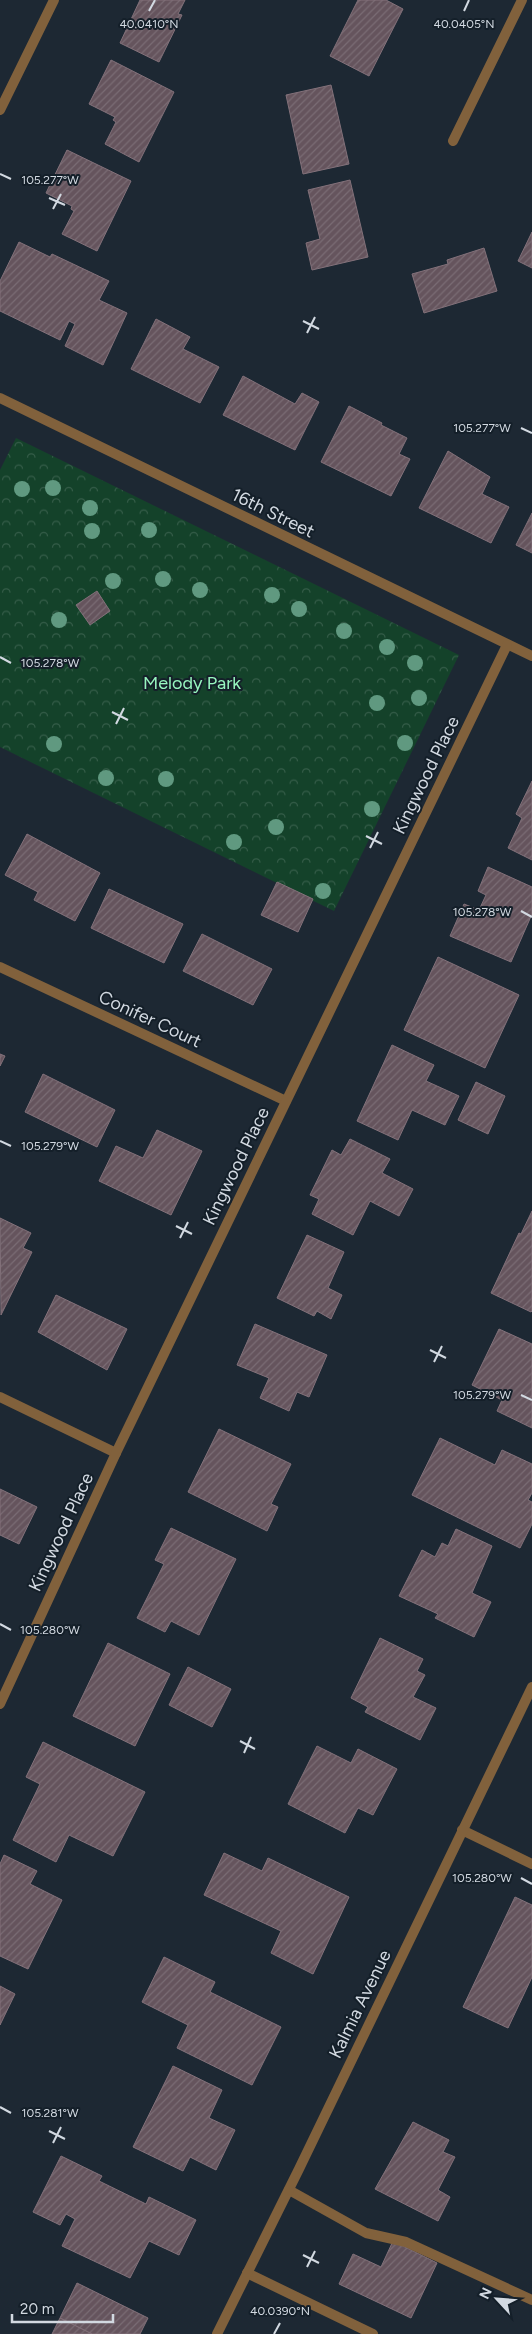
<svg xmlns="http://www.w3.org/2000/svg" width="532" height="2334" font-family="Figtree,sans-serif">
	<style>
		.park { fill: url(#park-crowns) }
		.building { fill: url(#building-hatch); stroke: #83717a }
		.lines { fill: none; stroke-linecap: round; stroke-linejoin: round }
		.service { stroke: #81613c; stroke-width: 10 }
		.minor { stroke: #81613c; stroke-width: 10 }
		.tree { fill: #609980 }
		.ticks { fill: none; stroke: #d2d9e1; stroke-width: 2 }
		.labels { text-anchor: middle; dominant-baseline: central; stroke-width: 4; stroke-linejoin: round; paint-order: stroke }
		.street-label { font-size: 18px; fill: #d2d9e1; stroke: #141f29 }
		.park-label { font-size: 18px; fill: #97f6bf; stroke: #141f29 }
		.ticks-label { font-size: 12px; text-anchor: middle; fill: #d2d9e1; stroke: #141f29; stroke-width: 4; stroke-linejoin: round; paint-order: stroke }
	</style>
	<defs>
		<pattern id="park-crowns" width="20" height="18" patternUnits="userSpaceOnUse" patternTransform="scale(1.25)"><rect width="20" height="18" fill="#14422a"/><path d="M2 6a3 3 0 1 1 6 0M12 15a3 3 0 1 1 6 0" fill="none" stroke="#355d49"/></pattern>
		<pattern id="building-hatch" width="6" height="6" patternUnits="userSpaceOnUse" patternTransform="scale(1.25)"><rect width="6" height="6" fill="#65545d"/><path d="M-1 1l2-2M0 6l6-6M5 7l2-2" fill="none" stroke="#7a6c74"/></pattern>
	</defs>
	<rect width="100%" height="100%" fill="#1d2833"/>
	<path class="park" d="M16 438 459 655 334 911 0 747V470Z"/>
	<g class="building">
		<path d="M140 0H185L178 14 182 15 159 62 120 43Z"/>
		<path d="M358 0H386L403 9 369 76 330 56Z"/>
		<path d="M111 60 174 92 139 162 105 144 116 122 113 120 115 117 89 104Z"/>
		<path d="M331 85 349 164 303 174 286 95Z"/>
		<path d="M67 150 131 181 97 251 62 234 74 211 71 209 72 206 46 193Z"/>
		<path d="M350 180 368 257 312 270 306 243 320 239 308 190Z"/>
		<path d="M532 232V268L518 261Z"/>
		<path d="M19 242 50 257 52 254 109 281 99 300 127 313 103 365 65 346 75 324 69 321 60 340 0 311V281Z"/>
		<path d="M484 248 497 291 424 313 412 274 448 264 447 260Z"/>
		<path d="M156 319 190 337 183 349 219 367 200 403 131 369Z"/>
		<path d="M243 376 295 404 302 393 319 402 295 450 223 415Z"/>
		<path d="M349 406 382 423 381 425 407 438 399 454 410 459 391 496 321 462Z"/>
		<path d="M448 451 490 477 482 494 509 507 491 543 419 508Z"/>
		<path d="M532 513V553L516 545Z"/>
		<path d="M97 591 110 611 90 625 76 605Z"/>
		<path d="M532 781V860L508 848 522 818 516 814Z"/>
		<path d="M27 834 100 873 75 921 34 900 38 892 5 875Z"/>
		<path d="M488 867 532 887V914L511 962 450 936 464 904 479 910 486 895 478 891Z"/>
		<path d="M277 882 313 899 298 932 261 915Z"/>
		<path d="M109 889 183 924 164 963 91 928Z"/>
		<path d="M202 934 272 969 253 1005 183 971Z"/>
		<path d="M438 957 519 995 485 1068 404 1030Z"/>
		<path d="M392 1045 434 1065 426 1081 459 1096 445 1125 412 1110 398 1140 357 1121Z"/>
		<path d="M0 1054 5 1056 0 1066Z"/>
		<path d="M43 1074 115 1110 97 1147 25 1112Z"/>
		<path d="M476 1082 505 1096 488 1134 458 1120Z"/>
		<path d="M157 1130 202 1151 171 1215 99 1181 116 1146 143 1158Z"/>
		<path d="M350 1139 390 1159 382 1173 413 1189 399 1216 370 1201 353 1235 312 1214 319 1199 310 1195 332 1150 341 1155Z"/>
		<path d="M532 1211V1311L531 1312 491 1293 519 1233 521 1234Z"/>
		<path d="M0 1218 31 1233 23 1248 32 1252 1 1315Z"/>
		<path d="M307 1235 344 1252 328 1288 342 1295 331 1319 317 1311 314 1316 277 1298Z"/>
		<path d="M56 1295 127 1329 107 1370 38 1332Z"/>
		<path d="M255 1324 327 1355 309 1397 297 1392 289 1411 260 1398 269 1378 237 1365Z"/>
		<path d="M499 1329 532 1344V1428L497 1411 502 1400 472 1385Z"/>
		<path d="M219 1429 291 1464 271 1504 278 1507 267 1531 188 1492Z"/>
		<path d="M440 1438 495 1465 502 1450 532 1464V1493L528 1500 532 1502V1524L520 1548 412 1495Z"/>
		<path d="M0 1489 37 1507 19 1544 0 1535Z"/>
		<path d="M171 1528 236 1559 199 1635 171 1621 165 1632 137 1618 164 1564 155 1560Z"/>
		<path d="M456 1529 492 1546 472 1593 491 1602 474 1637 435 1618 438 1614 399 1596 422 1550 435 1557 442 1543 448 1546Z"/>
		<path d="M380 1638 423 1659 417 1671 425 1675 413 1697 436 1708 420 1740 365 1712 368 1707 351 1698Z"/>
		<path d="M108 1643 170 1674 135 1746 73 1716Z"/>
		<path d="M188 1667 231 1689 212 1727 169 1705Z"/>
		<path d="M43 1742 145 1792 113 1856 69 1835 56 1862 13 1840 40 1784 26 1777Z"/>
		<path d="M317 1746 351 1763 358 1749 397 1769 373 1815 358 1808 345 1833 288 1804Z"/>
		<path d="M224 1853 262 1871 268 1858 349 1897 313 1974 271 1953 281 1931 204 1895Z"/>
		<path d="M4 1855 37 1871 30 1884 62 1900 28 1969 0 1956V1864Z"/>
		<path d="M515 1897 532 1905V1977L508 2028 463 2007Z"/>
		<path d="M164 1957 215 1982 210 1992 281 2027 252 2085 177 2048 188 2025 142 2002Z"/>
		<path d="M0 1986 15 1994 0 2025Z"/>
		<path d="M173 2066 222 2090 209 2118 235 2130 216 2170 190 2157 183 2171 133 2147Z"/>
		<path d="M413 2122 449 2140 443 2152 455 2157 438 2190 450 2197 438 2221 375 2189Z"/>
		<path d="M61 2156 102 2176 99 2181 146 2204 149 2197 196 2220 179 2255 149 2241 130 2278 62 2246 75 2219 66 2214 60 2225 33 2212Z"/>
		<path d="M393 2241 437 2263 411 2318 339 2284 353 2254 381 2267Z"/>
		<path d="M77 2283 148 2318 140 2334H92L60 2318Z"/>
		<path d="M60 2318 92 2334H52Z"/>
	</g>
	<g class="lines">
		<g class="service">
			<path d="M462 1830 532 1864"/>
			<path d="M289 2190 366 2233 406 2242 532 2300"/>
			<path d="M247 2273 373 2334"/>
		</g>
		<g class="minor">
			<path d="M0 110 54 0"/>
			<path d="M453 141 522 0"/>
			<path d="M0 398 532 656"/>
			<path d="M0 967 286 1101"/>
			<path d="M0 1397 116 1453"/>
			<path d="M0 1704 116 1453 507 645"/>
			<path d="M217 2334 299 2169 532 1687"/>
		</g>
	</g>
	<g class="tree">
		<circle cx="53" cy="488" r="8"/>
		<circle cx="22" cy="489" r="8"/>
		<circle cx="90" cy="508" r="8"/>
		<circle cx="149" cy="530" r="8"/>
		<circle cx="92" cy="531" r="8"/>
		<circle cx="163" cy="579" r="8"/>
		<circle cx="113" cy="581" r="8"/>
		<circle cx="200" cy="590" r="8"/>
		<circle cx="272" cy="595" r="8"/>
		<circle cx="299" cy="609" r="8"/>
		<circle cx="59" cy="620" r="8"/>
		<circle cx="344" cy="631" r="8"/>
		<circle cx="387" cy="647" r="8"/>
		<circle cx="415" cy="663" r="8"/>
		<circle cx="419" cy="698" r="8"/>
		<circle cx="377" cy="703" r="8"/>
		<circle cx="405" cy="743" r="8"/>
		<circle cx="54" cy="744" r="8"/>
		<circle cx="106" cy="778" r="8"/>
		<circle cx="166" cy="779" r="8"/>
		<circle cx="372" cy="809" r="8"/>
		<circle cx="276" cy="827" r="8"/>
		<circle cx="234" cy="842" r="8"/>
		<circle cx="323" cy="891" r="8"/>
	</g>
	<path class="ticks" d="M149 11 155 0M464 11 469 0M0 174 11 179M49 198 65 205M53 209 61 194M303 321 319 329M307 333 315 317M521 428 532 433M0 657 11 663M112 712 128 720M116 724 124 708M366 836 382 844M370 848 378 832M521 911 532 917M0 1141 11 1146M176 1226 192 1234M180 1238 188 1222M430 1350 446 1358M434 1362 442 1346M521 1395 532 1400M0 1624 11 1630M240 1741 255 1749M244 1753 251 1737M521 1878 532 1884M0 2107 11 2113M49 2131 65 2139M53 2143 61 2127M303 2255 319 2263M307 2267 315 2251M274 2334 280 2323"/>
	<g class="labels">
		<g class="street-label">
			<text transform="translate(273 513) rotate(26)">16th Street</text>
			<text transform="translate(426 775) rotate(-64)">Kingwood Place</text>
			<text transform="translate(150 1019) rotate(25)">Conifer Court</text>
			<text transform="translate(236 1166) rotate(-64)">Kingwood Place</text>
			<text transform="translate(61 1532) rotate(-65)">Kingwood Place</text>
			<text transform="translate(360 2004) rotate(-64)">Kalmia Avenue</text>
		</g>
		<g class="park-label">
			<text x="192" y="683">Melody Park</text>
		</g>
	</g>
	<g class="ticks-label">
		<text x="149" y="28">40.0410°N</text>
		<text x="464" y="28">40.0405°N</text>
		<text x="50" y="184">105.277°W</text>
		<text x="482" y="432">105.277°W</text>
		<text x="50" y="667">105.278°W</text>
		<text x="482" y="916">105.278°W</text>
		<text x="50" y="1150">105.279°W</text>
		<text x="482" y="1399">105.279°W</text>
		<text x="50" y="1634">105.280°W</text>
		<text x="482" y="1882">105.280°W</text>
		<text x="50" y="2117">105.281°W</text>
		<text x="280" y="2315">40.0390°N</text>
	</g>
	<g transform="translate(497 2299) rotate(296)" stroke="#141f29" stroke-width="4" paint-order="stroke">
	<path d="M0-4L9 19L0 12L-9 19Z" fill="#d2d9e1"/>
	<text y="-8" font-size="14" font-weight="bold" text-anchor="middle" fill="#d2d9e1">N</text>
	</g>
	<path d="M12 2314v8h101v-8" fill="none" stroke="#d2d9e1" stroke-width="2.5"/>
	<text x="20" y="2314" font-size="15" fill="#d2d9e1" stroke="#141f29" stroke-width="4" paint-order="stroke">20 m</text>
</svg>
